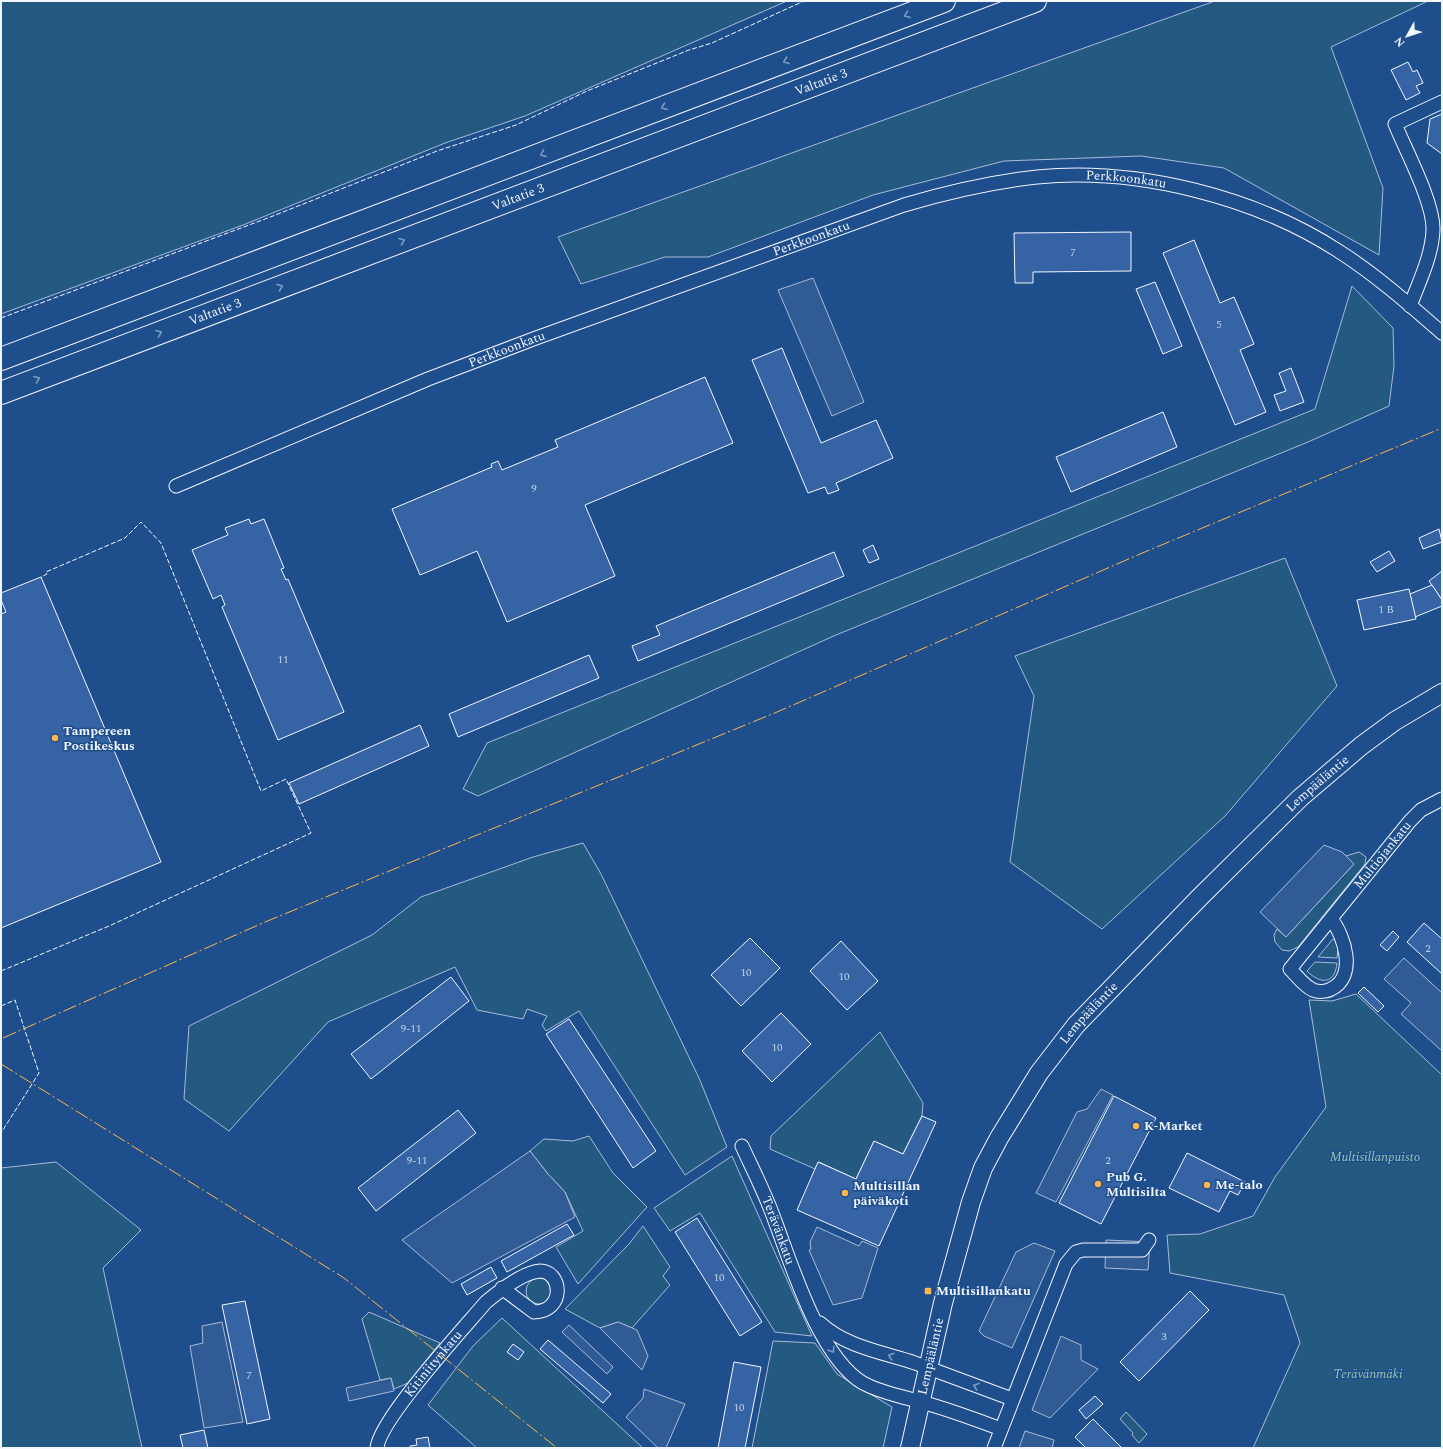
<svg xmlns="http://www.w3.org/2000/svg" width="1443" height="1449" font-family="Spectral,serif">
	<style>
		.green { fill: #245a82; stroke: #a8bbd7 }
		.parking { fill: #305b95; stroke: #a8bbd7 }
		.building { fill: #3563a3; stroke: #f2f6ff }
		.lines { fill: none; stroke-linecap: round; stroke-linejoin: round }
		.street-casing { stroke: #f2f6ff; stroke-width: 15 }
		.secondary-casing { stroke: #f2f6ff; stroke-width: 20 }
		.highway-casing { stroke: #f2f6ff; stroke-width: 24 }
		.street { stroke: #1f4e8c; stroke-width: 13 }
		.secondary { stroke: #1f4e8c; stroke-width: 18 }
		.highway { stroke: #1f4e8c; stroke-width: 22 }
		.fence { stroke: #f2f6ff; stroke-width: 1; stroke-dasharray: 5 2; stroke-linecap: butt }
		.power { stroke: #ffb74d; stroke-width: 1; stroke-dasharray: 14 3 2 3; stroke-linecap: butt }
		.oneway { stroke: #7e9ac0 }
		.poi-dot { fill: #ffb74d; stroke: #1f4e8c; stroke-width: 1.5 }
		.labels { text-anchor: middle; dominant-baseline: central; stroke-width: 3; stroke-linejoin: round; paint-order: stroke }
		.number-label { font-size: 11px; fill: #c3d1e8 }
		.street-label { font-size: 13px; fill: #f2f6ff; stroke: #1f4e8c }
		.poi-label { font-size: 13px; font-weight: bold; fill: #f2f6ff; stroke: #1f4e8c; text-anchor: start }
		.park-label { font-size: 13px; font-style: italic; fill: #97c8a6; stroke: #1f4e8c }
	</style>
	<rect width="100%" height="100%" fill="#1f4e8c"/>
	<g class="green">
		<path d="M1 1H787L525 116 445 143 243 225 1 314Z"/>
		<path d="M1215 1H1428L1331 47 1383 188 1379 255 1224 168 1141 156 1004 161 873 195 708 257H665L581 284 558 237Z"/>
		<path d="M1352 286 1393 328 1394 366 1389 406 1308 442 836 635 478 796 463 789 487 743 1315 409Z"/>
		<path d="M1285 558 1337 686 1225 816 1102 929 1010 862 1034 696 1015 656Z"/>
		<path d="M583 843 601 874 699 1078 727 1147 685 1175 579 1011 546 1031 542 1025 547 1016 527 1009 523 1019 477 1010 455 967 328 1022 229 1131 184 1099 189 1026 372 935 421 897 533 857Z"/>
		<path d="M1359 852 1366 857 1365 864 1298 947 1289 951 1282 950 1275 942 1274 935 1277 929 1286 937 1354 864 1346 856Z"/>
		<path d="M1333 939 1335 940 1338 948 1337 958 1318 957Z"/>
		<path d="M1315 962 1337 963C1335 984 1321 985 1307 971Z"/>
		<path d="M1356 994 1442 1075V1448H1253L1300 1343 1284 1295 1170 1273 1167 1235 1200 1234 1253 1216 1275 1177 1326 1107 1309 1000 1332 1001Z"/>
		<path d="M880 1032 923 1103 922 1116 903 1154 874 1141 856 1179 819 1162 815 1169 770 1149 771 1136Z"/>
		<path d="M589 1136 613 1173 647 1207 578 1284 556 1247 583 1231 565 1192 548 1174 530 1151 544 1139 573 1141Z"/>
		<path d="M732 1156 812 1336 775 1332 700 1213 670 1231 654 1208Z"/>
		<path d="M56 1162 141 1230 103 1268 142 1448H1V1168Z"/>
		<path d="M643 1226 670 1267 663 1276 670 1285 632 1328 618 1322 600 1328 565 1309 629 1244Z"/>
		<circle cx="539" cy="1291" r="13"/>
		<path d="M369 1312 440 1343 408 1383 394 1389 391 1378 380 1380 362 1319Z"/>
		<path d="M502 1318 643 1448H477L428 1405 473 1346Z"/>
		<path d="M773 1341 815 1343 837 1374 892 1407 883 1448H752Z"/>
		<path d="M1126 1412 1147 1434 1139 1443 1132 1435 1133 1433 1120 1419Z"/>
	</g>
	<g class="parking">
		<path d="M813 278 864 402 832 416 778 290Z"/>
		<path d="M1324 845 1342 852 1354 864 1286 937 1260 912Z"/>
		<path d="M1404 958 1442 993V1051L1401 1014 1411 1003 1384 979Z"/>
		<path d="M1101 1089 1113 1095 1056 1202 1036 1193 1077 1112 1087 1109Z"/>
		<path d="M530 1151 548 1174 565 1192 575 1217 452 1283 402 1240Z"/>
		<path d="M817 1227 859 1246 862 1241 878 1248 862 1298 833 1305 809 1250 811 1249 810 1242Z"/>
		<path d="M1106 1240 1150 1242 1148 1270 1105 1268Z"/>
		<path d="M1034 1243 1055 1251 1012 1348 984 1336 979 1331 1016 1252Z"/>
		<path d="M222 1322 243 1422 204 1428 190 1346 203 1343 202 1326Z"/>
		<path d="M618 1322 637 1330 648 1356 642 1370 600 1328Z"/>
		<path d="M569 1325 613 1367 607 1374 562 1332Z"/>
		<path d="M1061 1336 1081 1345V1360L1098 1369 1050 1418 1032 1410Z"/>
		<path d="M391 1378 394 1391 349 1401 346 1388Z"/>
		<path d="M644 1389 685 1404 666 1448H658L626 1417 643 1398Z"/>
		<path d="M1025 1431 1054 1440 1052 1448H1019Z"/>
	</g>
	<g class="building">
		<path d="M1408 62 1413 72 1417 70 1423 83 1416 86 1420 93 1406 100 1391 70Z"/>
		<path d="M1442 114V154L1427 143 1430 119Z"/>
		<path d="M1131 232V271L1033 272V283H1015L1014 233Z"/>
		<path d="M1194 240 1220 303 1234 297 1254 344 1240 350 1266 412 1235 425 1163 253Z"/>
		<path d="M1155 282 1182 346 1163 354 1136 289Z"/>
		<path d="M782 348 821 443 876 420 893 458 836 483 839 490 828 494 825 487 808 493 752 360Z"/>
		<path d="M1291 368 1304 402 1280 411 1274 395 1286 391 1279 373Z"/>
		<path d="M705 377 733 443 585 505 615 576 507 622 477 551 420 575 392 509 492 467 491 464 498 461 502 470 558 447 555 440Z"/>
		<path d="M1163 412 1177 447 1071 492 1056 457Z"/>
		<path d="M249 519 251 524 264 519 284 568 281 569 286 580 288 579 344 712 278 740 222 607 225 605 221 595 213 599 192 550 228 535 225 528Z"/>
		<path d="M1439 529 1442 542 1423 549 1419 538Z"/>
		<path d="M873 545 879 559 869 563 863 550Z"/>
		<path d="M1389 551 1395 561 1377 572 1370 562Z"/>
		<path d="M834 552 844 576 638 661 632 646 660 635 656 626Z"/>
		<path d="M1442 571V600L1429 581Z"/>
		<path d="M41 577 161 862 1 928V614L6 612 1 600V593Z"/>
		<path d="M1432 585 1442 600V606L1415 617 1410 594Z"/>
		<path d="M1409 589 1416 619 1364 630 1357 600Z"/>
		<path d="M589 655 599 678 458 737 449 714Z"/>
		<path d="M420 725 429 746 299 804 289 783Z"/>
		<path d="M1424 923 1442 939V974L1407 942Z"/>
		<path d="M1393 931 1399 937 1387 951 1380 945Z"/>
		<path d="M750 938 780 968 741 1006 711 975Z"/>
		<path d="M841 941 878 981 847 1010 810 971Z"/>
		<path d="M451 977 469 1001 371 1079 351 1054Z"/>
		<path d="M1364 987 1384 1006 1378 1012 1358 993Z"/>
		<path d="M781 1013 811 1044 772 1082 742 1051Z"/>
		<path d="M569 1019 656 1151 633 1168 546 1034Z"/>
		<path d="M1114 1096 1156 1118 1101 1224 1059 1203Z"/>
		<path d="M458 1110 476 1133 376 1211 358 1188Z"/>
		<path d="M922 1116 936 1122 879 1246 797 1210 818 1162 856 1179 874 1141 903 1154Z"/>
		<path d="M1187 1153 1245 1182 1238 1195 1230 1191 1219 1212 1169 1188Z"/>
		<path d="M697 1218 762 1322 740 1336 675 1232Z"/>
		<path d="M567 1224 574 1235 507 1272 501 1261Z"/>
		<path d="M491 1267 497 1278 467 1295 461 1284Z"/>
		<path d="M1190 1291 1209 1310 1139 1381 1120 1362Z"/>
		<path d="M245 1301 270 1419 247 1424 222 1305Z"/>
		<path d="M548 1340 611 1394 603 1403 540 1349Z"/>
		<path d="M513 1344 524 1352 518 1360 507 1352Z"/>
		<path d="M734 1362 761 1367 745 1448H718Z"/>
		<path d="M1095 1396 1103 1404 1086 1419 1079 1410Z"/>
		<path d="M1093 1419 1122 1448H1086L1075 1437Z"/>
		<path d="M204 1430 208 1448H183L180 1435Z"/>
		<path d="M428 1437 430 1448H410V1446L417 1445 416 1439Z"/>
	</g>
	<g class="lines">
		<defs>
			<g id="street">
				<path d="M1410 306C1419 282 1432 256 1433 230 1434 203 1406 151 1395 124L1442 102"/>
				<path id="s1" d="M176 486 428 379 536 338 904 205C948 192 991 182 1037 177 1137 167 1256 197 1340 252 1376 275 1410 305 1442 333"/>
				<path id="s2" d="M1331 919C1345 936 1357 977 1331 989 1326 992 1318 992 1313 990 1304 986 1297 976 1290 969L1410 821 1421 810 1442 799"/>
				<path id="s3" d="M742 1146C753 1170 766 1195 775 1221 792 1266 820 1358 863 1383 881 1393 901 1396 921 1402 948 1409 974 1419 1001 1429"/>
				<path d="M820 1323C846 1347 882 1352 915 1363 947 1375 980 1387 1012 1399"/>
				<path id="s4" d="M377 1448C379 1420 464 1328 486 1302 498 1292 523 1272 540 1271 562 1271 566 1311 534 1312L502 1288"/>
				<path d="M994 1448 1066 1264 1076 1252 1083 1250H1142L1149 1240"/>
			</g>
			<g id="secondary">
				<path id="s5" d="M910 1448 943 1303 971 1202 983 1168 999 1138 1039 1073 1076 1025 1199 898 1300 798 1361 746 1395 721 1442 693"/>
			</g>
			<g id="highway">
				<path d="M1 359 944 1"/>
				<path id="s6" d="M1 393 1035 1"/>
			</g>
		</defs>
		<use href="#street" class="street-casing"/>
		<use href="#secondary" class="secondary-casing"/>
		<use href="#highway" class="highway-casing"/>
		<use href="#street" class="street"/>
		<use href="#secondary" class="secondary"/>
		<use href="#highway" class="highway"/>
		<g class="fence">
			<path d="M1 318 273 216 437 151 516 125 587 91 689 50 712 43 804 1"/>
			<path d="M1 971 109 926 311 833 286 779 261 791 161 543 141 522 125 538 46 572 47 574 41 577"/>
			<path d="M1 1006 15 1000 39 1073 1 1133"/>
		</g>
		<g class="power">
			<path d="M3 1038 265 922 777 712 1140 554 1442 428"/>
			<path d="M1 1064 344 1278 557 1448"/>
		</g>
	</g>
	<defs><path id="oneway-chevron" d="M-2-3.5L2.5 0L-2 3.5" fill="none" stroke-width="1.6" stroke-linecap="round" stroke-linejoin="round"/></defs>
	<g class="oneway">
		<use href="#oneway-chevron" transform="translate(907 15) rotate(159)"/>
		<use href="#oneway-chevron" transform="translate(786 61) rotate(159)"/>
		<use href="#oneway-chevron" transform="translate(664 107) rotate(159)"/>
		<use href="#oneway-chevron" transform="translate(543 154) rotate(159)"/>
		<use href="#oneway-chevron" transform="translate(402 241) rotate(-21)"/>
		<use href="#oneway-chevron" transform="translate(280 287) rotate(-21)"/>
		<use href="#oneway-chevron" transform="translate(159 333) rotate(-21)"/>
		<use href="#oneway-chevron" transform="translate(37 379) rotate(-21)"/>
		<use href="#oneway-chevron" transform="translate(832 1350) rotate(58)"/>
		<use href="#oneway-chevron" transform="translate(891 1356) rotate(-162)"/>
		<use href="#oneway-chevron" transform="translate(976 1386) rotate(-160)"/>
	</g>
	<g class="poi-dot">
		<circle cx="55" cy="738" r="4"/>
		<circle cx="1136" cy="1126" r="4"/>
		<circle cx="1098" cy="1184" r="4"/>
		<circle cx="1207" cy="1185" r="4"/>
		<circle cx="845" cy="1193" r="4"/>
		<rect x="924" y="1287" width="8" height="8" rx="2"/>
	</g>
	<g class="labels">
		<g class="number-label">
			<text x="1073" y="252">7</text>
			<text x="1219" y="324">5</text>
			<text x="534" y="488">9</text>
			<text x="1386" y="609">1 B</text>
			<text x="283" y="659">11</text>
			<text x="1428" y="948">2</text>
			<text x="746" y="972">10</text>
			<text x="844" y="976">10</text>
			<text x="411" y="1028">9-11</text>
			<text x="777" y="1047">10</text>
			<text x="417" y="1160">9-11</text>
			<text x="1108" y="1160">2</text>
			<text x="719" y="1277">10</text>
			<text x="1164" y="1336">3</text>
			<text x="249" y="1375">7</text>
			<text x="739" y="1407">10</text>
		</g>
		<g class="street-label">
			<text stroke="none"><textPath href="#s6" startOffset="877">Valtatie 3</textPath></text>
			<text stroke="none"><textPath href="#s1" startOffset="1006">Perkkoonkatu</textPath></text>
			<text stroke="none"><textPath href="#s6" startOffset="553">Valtatie 3</textPath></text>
			<text stroke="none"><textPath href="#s1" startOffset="682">Perkkoonkatu</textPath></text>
			<text stroke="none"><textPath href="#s6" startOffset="229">Valtatie 3</textPath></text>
			<text stroke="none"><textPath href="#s1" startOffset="358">Perkkoonkatu</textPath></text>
			<text stroke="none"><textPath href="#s5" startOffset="802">Lempääläntie</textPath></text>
			<text stroke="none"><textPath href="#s2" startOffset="276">Multiojankatu</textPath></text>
			<text stroke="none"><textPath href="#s5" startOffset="478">Lempääläntie</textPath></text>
			<text stroke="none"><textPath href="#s3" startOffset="92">Terävänkatu</textPath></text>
			<text stroke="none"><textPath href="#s5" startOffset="94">Lempääläntie</textPath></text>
			<text stroke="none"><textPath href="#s4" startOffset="102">Kitiniitynkatu</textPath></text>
		</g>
		<g class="poi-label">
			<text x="63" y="731">Tampereen<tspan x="63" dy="15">Postikeskus</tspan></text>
			<text x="1144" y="1126">K-Market</text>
			<text x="1106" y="1177">Pub G.<tspan x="1106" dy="15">Multisilta</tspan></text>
			<text x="1215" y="1185">Me-talo</text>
			<text x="853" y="1186">Multisillan<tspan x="853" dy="15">päiväkoti</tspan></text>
			<text x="936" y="1291">Multisillankatu</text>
		</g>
		<g class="park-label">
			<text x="1375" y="1157">Multisillanpuisto</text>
			<text x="1368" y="1374">Terävänmäki</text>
		</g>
	</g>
	<rect width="1443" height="1449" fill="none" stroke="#f2f6ff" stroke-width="4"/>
	<g transform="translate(1407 36) rotate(231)" stroke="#1f4e8c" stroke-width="3" paint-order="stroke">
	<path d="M0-3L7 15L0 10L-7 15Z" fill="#f2f6ff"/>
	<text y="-6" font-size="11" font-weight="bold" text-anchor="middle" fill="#f2f6ff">N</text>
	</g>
</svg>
